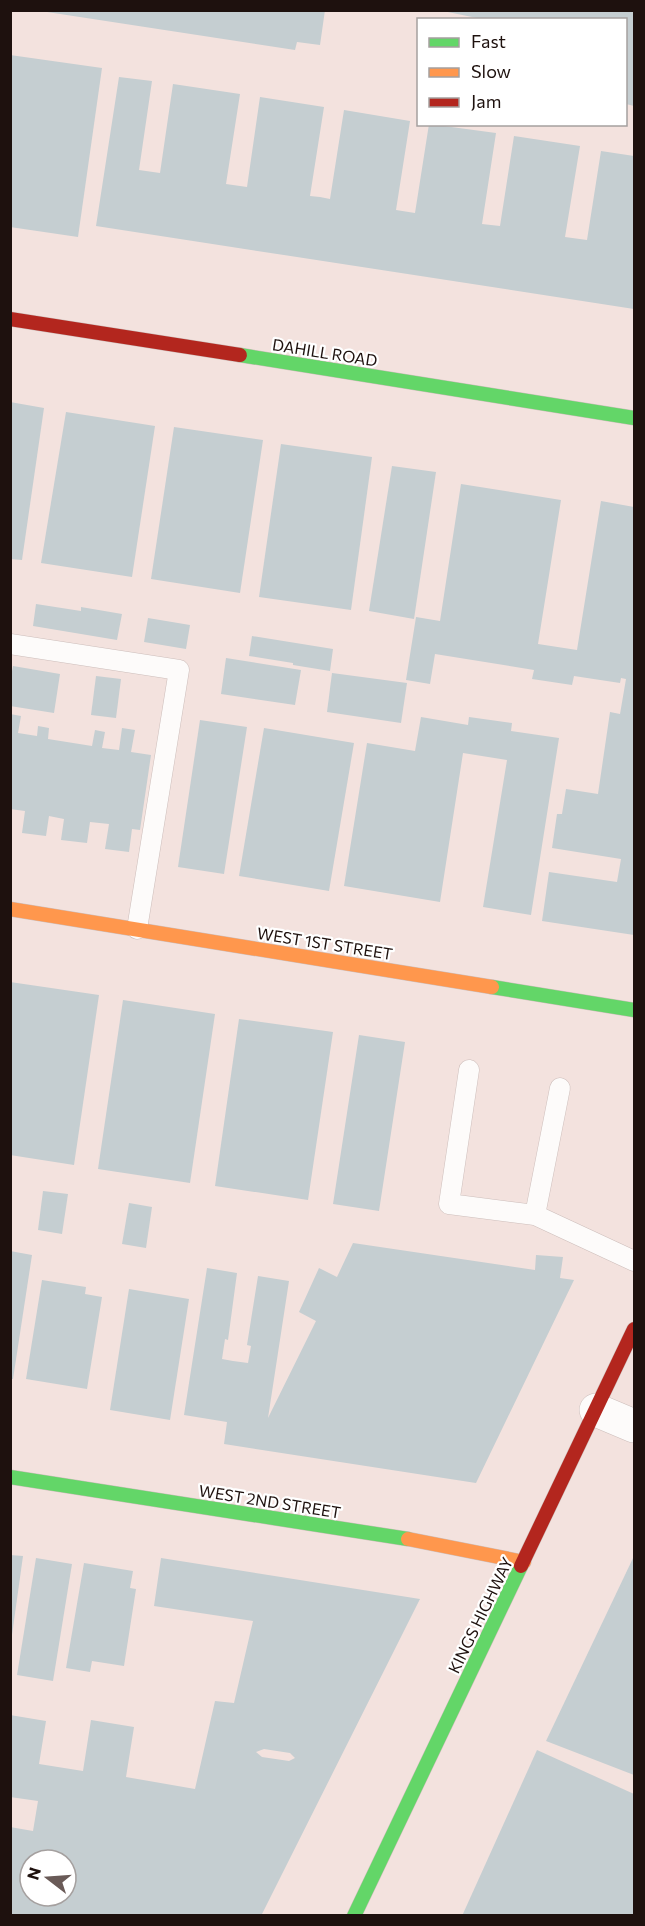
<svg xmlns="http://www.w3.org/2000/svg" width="645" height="1926" font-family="Commissioner,sans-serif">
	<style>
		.building { fill: #c5ced1; fill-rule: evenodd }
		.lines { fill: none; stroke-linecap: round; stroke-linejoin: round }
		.lane-casing { stroke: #cdbebb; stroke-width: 21 }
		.street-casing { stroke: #cdbebb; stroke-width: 34 }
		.fast-casing { stroke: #cdbebb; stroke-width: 15 }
		.slow-casing { stroke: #cdbebb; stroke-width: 15 }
		.jam-casing { stroke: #cdbebb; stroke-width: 15 }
		.lane { stroke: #fdfbfa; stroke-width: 20 }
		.street { stroke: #fdfbfa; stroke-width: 33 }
		.fast { stroke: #63d668; stroke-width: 14 }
		.slow { stroke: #ff974d; stroke-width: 14 }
		.jam { stroke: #b3261e; stroke-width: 14 }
		.labels { text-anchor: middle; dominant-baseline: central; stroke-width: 4.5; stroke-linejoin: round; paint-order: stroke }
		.street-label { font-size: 16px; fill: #1e110e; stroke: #fff }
	</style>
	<rect width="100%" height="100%" fill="#f3e2de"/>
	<g class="building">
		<path d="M34 10H325L320 45 297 42 295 50Z"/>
		<path d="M438 10H634V106L626 104V20H477V18Z"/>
		<path d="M10 55 102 68 78 237 10 227Z"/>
		<path d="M119 77 152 81 139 170 160 173 173 84 240 94 226 184 247 187 260 97 324 107 310 196 320 197 330 199 344 110 410 121 396 210 415 213 429 124 496 133 482 224 500 226 514 136 580 146 565 237 587 240 601 151 634 156V309L96 226Z"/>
		<path d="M10 402 44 408 22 560 10 559Z"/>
		<path d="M66 412 155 426 132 577 41 563Z"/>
		<path d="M174 427 263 440 240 593 151 579Z"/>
		<path d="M281 444 372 457 351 610 259 597Z"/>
		<path d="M392 466 436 472 414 619 369 611Z"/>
		<path d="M461 484 561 500 538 644 577 650 601 501 634 507V935L542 921 549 872 617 882 621 859 552 848 557 814H562L566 789 598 794 610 712 620 714 626 679 621 678 620 683 574 676 572 685 532 679 534 670 435 654 430 684 406 680 416 617 440 621Z"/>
		<path d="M36 604 81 611V607L122 614 117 640 33 626Z"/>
		<path d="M148 618 190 625 186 649 144 642Z"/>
		<path d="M252 636 333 649 330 671 293 665V663L249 656Z"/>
		<path d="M226 658 301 670 295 705 221 694Z"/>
		<path d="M13 666 60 674 54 713 10 706V682Z"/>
		<path d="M332 673 407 683 401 723 327 712Z"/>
		<path d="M96 676 121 679 116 718 91 715Z"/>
		<path d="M10 714 21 716 18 733 37 736 38 726 49 728 48 739 92 746 95 730 105 732 102 748 119 750 122 728 135 730 131 752 151 755 140 830 132 829 129 852 105 849 109 824 90 822 87 843 61 840 64 819 49 816 46 836 22 833 25 811 10 809Z"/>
		<path d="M421 717 468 725 469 717 512 723 511 731 559 738 531 915 483 907 507 760 463 753 440 902 344 886 367 743 415 751Z"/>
		<path d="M200 720 247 727 224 874 178 867Z"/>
		<path d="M264 728 354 743 329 891 239 876Z"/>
		<path d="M10 982 99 995 74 1165 10 1155Z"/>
		<path d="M123 1000 215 1014 190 1183 98 1169Z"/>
		<path d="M239 1019 333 1032 308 1200 215 1186Z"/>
		<path d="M359 1035 405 1042 379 1211 333 1204Z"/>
		<path d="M43 1191 68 1194 62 1234 38 1230Z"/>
		<path d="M129 1203 152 1207 146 1248 122 1244Z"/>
		<path d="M353 1243 535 1270 536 1255 563 1257 560 1278 574 1280 476 1483 224 1444 227 1422 184 1415 207 1268 237 1273 228 1340 225 1339 222 1359 233 1361 248 1363 251 1346 247 1345 258 1276 289 1281 268 1418 316 1321 299 1312 319 1268 337 1277Z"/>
		<path d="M10 1251 32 1255 13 1379H10Z"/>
		<path d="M42 1280 86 1287 85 1294 102 1297 87 1389 26 1379Z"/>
		<path d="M129 1289 189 1299 170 1420 110 1410Z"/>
		<path d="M10 1555 23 1556 12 1635H10Z"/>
		<path d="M634 1556V1775L546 1741Z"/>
		<path d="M36 1558 72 1564 53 1681 17 1675Z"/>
		<path d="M161 1558 420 1599 261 1916H10V1827L33 1831 38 1801 10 1797V1715L46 1721 39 1764 83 1771 91 1720 134 1727 126 1777 195 1789 215 1701 234 1703 253 1621 154 1606ZM264 1749 290 1753 295 1758 289 1761 262 1757 256 1752ZM30 1860H66V1896H30Z"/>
		<path d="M84 1563 133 1571 130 1588 136 1589 124 1666 92 1661 90 1672 66 1668Z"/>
		<path d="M537 1750 634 1794V1916H462Z"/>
	</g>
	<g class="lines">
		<defs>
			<g id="lane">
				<path d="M10 644 179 670 137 929"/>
				<path d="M469 1070 449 1204 535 1215 634 1261"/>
				<path d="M535 1215 560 1088"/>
			</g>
			<path id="street" d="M596 1410 634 1426"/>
			<g id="fast">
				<path d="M240 355 634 418"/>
				<path d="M492 987 634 1010"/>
				<path d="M10 1477 408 1539"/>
				<path d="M354 1916 521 1566"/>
			</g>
			<g id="slow">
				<path d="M10 909 492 987"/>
				<path d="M408 1539 524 1562"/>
			</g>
			<g id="jam">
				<path d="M10 319 240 355"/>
				<path d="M521 1566 634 1329"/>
			</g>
		</defs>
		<use href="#lane" class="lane-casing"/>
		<use href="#street" class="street-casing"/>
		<use href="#fast" class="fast-casing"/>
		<use href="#slow" class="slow-casing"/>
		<use href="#jam" class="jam-casing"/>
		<use href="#lane" class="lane"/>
		<use href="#street" class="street"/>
		<use href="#fast" class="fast"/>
		<use href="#slow" class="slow"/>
		<use href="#jam" class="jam"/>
	</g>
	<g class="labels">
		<g class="street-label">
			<text transform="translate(325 352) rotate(9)">DAHILL ROAD</text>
			<text transform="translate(325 943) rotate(9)">WEST 1ST STREET</text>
			<text transform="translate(270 1501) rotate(9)">WEST 2ND STREET</text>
			<text transform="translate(480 1615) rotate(-64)">KINGS HIGHWAY</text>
		</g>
	</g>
	<rect width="645" height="1926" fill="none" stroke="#1e110e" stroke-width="24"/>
	<rect x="417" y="18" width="210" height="108" fill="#ffffff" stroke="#a5a09f" stroke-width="1.5"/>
	<rect x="429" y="38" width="30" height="9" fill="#63d668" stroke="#a5a09f" stroke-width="1.5"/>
	<text x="471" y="48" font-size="18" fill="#1e110e">Fast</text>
	<rect x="429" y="68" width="30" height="9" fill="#ff974d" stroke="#a5a09f" stroke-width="1.5"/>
	<text x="471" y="78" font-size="18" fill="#1e110e">Slow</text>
	<rect x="429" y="98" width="30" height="9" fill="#b3261e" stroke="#a5a09f" stroke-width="1.5"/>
	<text x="471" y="108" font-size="18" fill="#1e110e">Jam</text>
	<g transform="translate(48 1878) rotate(287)"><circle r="28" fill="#ffffff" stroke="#a5a09f" stroke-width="1.5"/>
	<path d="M0-4.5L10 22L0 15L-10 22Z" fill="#695a57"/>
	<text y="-9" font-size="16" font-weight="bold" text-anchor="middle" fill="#1e110e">N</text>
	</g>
</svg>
